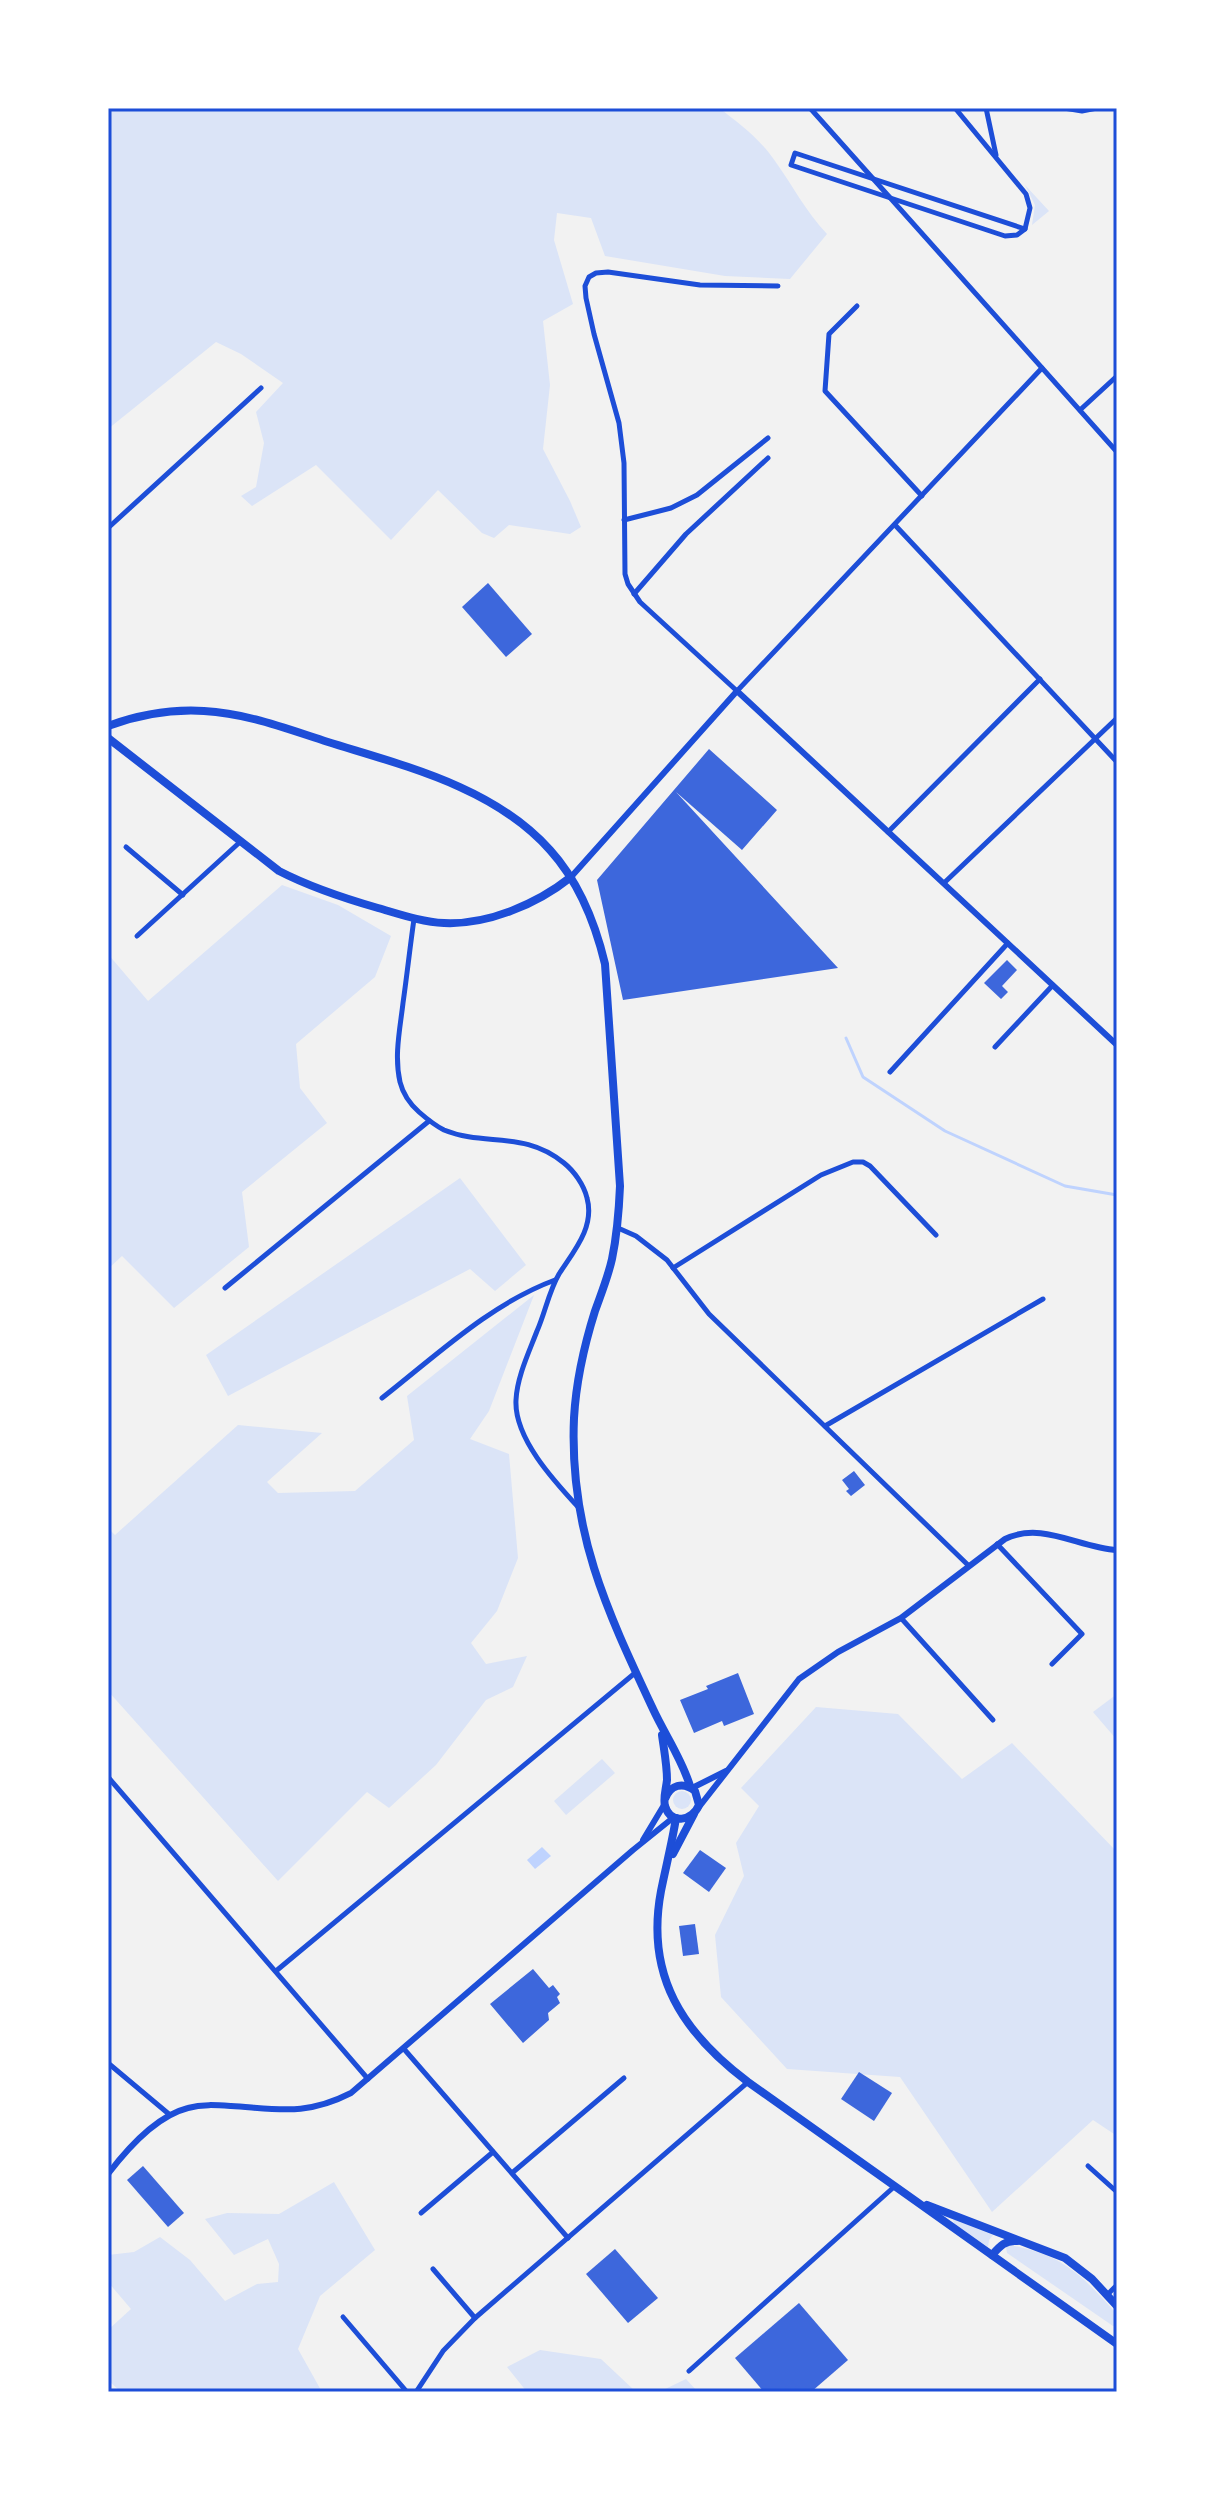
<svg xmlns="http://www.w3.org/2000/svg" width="1225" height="2500" font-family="Barlow,sans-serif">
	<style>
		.green { fill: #dbe4f7 }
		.water { fill: #bfd3fe }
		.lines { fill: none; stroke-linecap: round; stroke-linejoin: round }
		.stream { stroke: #bfd3fe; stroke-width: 3 }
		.building { fill: #3d67dc }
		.minor { stroke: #1d4ed8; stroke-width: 5 }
		.tertiary { stroke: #1d4ed8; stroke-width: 6 }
		.primary { stroke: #1d4ed8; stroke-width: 8 }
		.neatline { fill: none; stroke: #1d4ed8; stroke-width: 3 }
	</style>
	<rect width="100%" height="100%" fill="#f2f2f2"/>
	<g class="green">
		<path d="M108 108H719C740 124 760 139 775 161 793 186 806 212 827 234L790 279 725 276 605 256 591 218 557 213 554 240 573 304 543 321 550 385 543 449 570 501 581 527 570 534 509 525 494 538 482 533 438 490 391 540 316 465 252 506 241 496 256 487 264 443 256 412 283 383 241 354 216 342 108 429Z"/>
		<path d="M1025 185 1049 211 1032 225 1035 205Z"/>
		<path d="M282 885 338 905 391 936 375 977 296 1044 300 1088 327 1123 242 1192 249 1247 174 1308 122 1256 108 1269V954L148 1001Z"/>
		<path d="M460 1178 526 1265 495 1291 470 1269 228 1396 206 1355Z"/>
		<path d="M534 1295 489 1411 470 1439 509 1454 518 1558 497 1611 471 1643 486 1664 527 1656 513 1687 486 1700 436 1765 389 1808 367 1792 278 1881 108 1691V1528L115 1535 238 1425 322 1433 267 1482 278 1493 355 1491 414 1440 407 1396Z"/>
		<path d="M1117 1694V1740L1093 1712Z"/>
		<path d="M816 1707 898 1714 962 1779 1012 1743 1117 1852V2136L1093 2120 992 2212 900 2077 787 2069 721 1997 715 1935 744 1876 736 1843 759 1806 741 1788Z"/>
		<path d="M602 1759 615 1773 566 1815 554 1801Z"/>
		<circle cx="682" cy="1800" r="9"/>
		<path d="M334 2182 375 2250 320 2296 298 2349 322 2392H121L108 2380V2330L131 2309 108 2282V2255L134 2252 160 2237 190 2260 225 2301 257 2284 278 2282 279 2264 268 2239 234 2255 205 2219 227 2213 279 2214Z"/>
		<path d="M953 2219 993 2235 989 2240 988 2247 954 2224Z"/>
		<path d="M1009 2245C1064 2255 1081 2275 1117 2314V2326H1113L1007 2253 1006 2247Z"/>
		<path d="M540 2350 601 2359 634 2390 659 2392 686 2379 698 2392H527L507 2367Z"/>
	</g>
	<path class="water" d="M542 1847 551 1856 535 1869 527 1860Z"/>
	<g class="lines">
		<path class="stream" d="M846 1038 863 1077 945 1131 1065 1186 1117 1195"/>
	</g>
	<g class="building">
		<path d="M488 583 532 634 506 657 462 607Z"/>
		<path d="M709 749 777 810 742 850 676 792 838 968 623 1000 597 880Z"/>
		<path d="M1007 960 1017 970 1002 986 1008 992 1001 999 984 983Z"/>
		<path d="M854 1471 865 1485 851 1496 846 1491 849 1489 842 1480Z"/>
		<path d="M738 1673 754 1714 724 1726 722 1721 694 1733 680 1700 708 1689 706 1686Z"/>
		<path d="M700 1850 726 1868 709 1892 683 1873Z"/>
		<path d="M695 1924 699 1954 683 1956 679 1926Z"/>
		<path d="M533 1969 549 1988 553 1985 560 1994 557 1997 560 2003 548 2013 549 2020 523 2043 490 2004Z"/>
		<path d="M859 2072 892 2093 874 2121 841 2099Z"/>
		<path d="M143 2166 184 2213 168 2227 127 2180Z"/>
		<path d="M615 2249 658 2298 628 2323 586 2274Z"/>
		<path d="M799 2303 848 2360 811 2392H764L735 2358Z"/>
	</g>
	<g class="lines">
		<g class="minor">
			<path d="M810 108 1117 452"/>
			<path d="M955 108 1026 194 1030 208 1025 229"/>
			<path d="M986 108 996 155"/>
			<path d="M1064 108 1082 111 1097 108"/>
			<path d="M795 153 1025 229 1017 235 1005 236 791 165Z"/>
			<path d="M778 286 700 285 608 272 596 273 589 277 585 286 586 298 594 334 619 423 624 463 625 574 628 584 640 602 737 691 1042 368"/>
			<path d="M857 306 829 334 825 391 922 496"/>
			<path d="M1080 410 1117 376"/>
			<path d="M624 520 671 508 697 495 768 438"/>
			<path d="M895 525 1117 762"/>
			<path d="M108 528 261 388"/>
			<path d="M634 594 686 534 768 458"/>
			<path d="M888 832 1040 679"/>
			<path d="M126 847 183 895"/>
			<path d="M944 883 1117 718"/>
			<path d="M414 919C410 947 407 975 403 1003 400 1029 394 1056 400 1082 403 1094 410 1104 419 1112 427 1119 434 1125 444 1130 485 1147 524 1130 564 1163 574 1171 584 1185 587 1198 595 1227 574 1251 559 1274 549 1291 545 1313 537 1331 529 1352 517 1377 516 1400 514 1438 554 1481 579 1508"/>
			<path d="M137 936 240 842"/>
			<path d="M995 1047 1053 985"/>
			<path d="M890 1072 1008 943"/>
			<path d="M618 1228 636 1236 667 1260 709 1314 969 1566"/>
			<path d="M673 1268 821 1175 853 1162H863L870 1166 936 1235"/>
			<path d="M225 1288 429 1121"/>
			<path d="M382 1398C437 1355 490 1304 555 1280"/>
			<path d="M825 1426 1043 1299"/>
			<path d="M997 1544 1082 1634 1052 1664"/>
			<path d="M901 1618 993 1720"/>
			<path d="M108 1777 368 2079"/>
			<path d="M276 1971 635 1673"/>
			<path d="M404 2049 568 2238"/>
			<path d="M108 2063 170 2115"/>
			<path d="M1088 2166 1117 2192"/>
			<path d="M512 2173 624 2078"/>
			<path d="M421 2213 493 2152"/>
			<path d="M433 2269 475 2318"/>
			<path d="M1107 2295 1117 2285"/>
			<path d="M343 2317 407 2392"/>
			<path d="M689 2371 895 2186"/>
			<path d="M416 2392 443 2351 475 2318 748 2082"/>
		</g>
		<g class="tertiary">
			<path d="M571 877 737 691 1117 1045"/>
			<path d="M692 1788 726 1771"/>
			<path d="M699 1807 799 1679 838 1652 901 1618 1005 1539C1042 1521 1079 1548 1117 1550"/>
			<path d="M643 1840 664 1805"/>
			<path d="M108 2174C127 2149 156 2116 188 2108 202 2104 216 2105 231 2106 279 2109 306 2116 351 2093L633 1850 674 1817"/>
		</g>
		<g class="primary">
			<path d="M108 726C138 715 171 709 204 711 246 713 287 729 328 742 405 766 494 787 550 850 579 882 595 922 605 964L620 1186C619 1210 617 1235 612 1259 608 1277 601 1294 595 1311 584 1346 576 1382 574 1418 569 1531 607 1611 653 1709 665 1735 682 1759 690 1786"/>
			<path d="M108 738 279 871C310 887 343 898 378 908 399 914 422 922 444 923 488 925 537 904 571 877"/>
			<path d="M662 1735C664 1750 667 1765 667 1780 666 1789 663 1798 665 1806 671 1826 693 1820 699 1805L695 1791C683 1781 670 1785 665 1799"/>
			<path d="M676 1818C672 1843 666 1866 661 1891 645 1976 683 2033 748 2082L1117 2344"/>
			<path d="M673 1854 694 1814"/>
			<path d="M927 2205 1065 2258 1092 2279 1117 2306"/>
			<path d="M992 2255C1000 2246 1005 2240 1017 2241"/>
		</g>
	</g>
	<rect width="1225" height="2500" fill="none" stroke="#ffffff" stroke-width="220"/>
	<rect x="110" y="110" width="1005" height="2280" class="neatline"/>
</svg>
